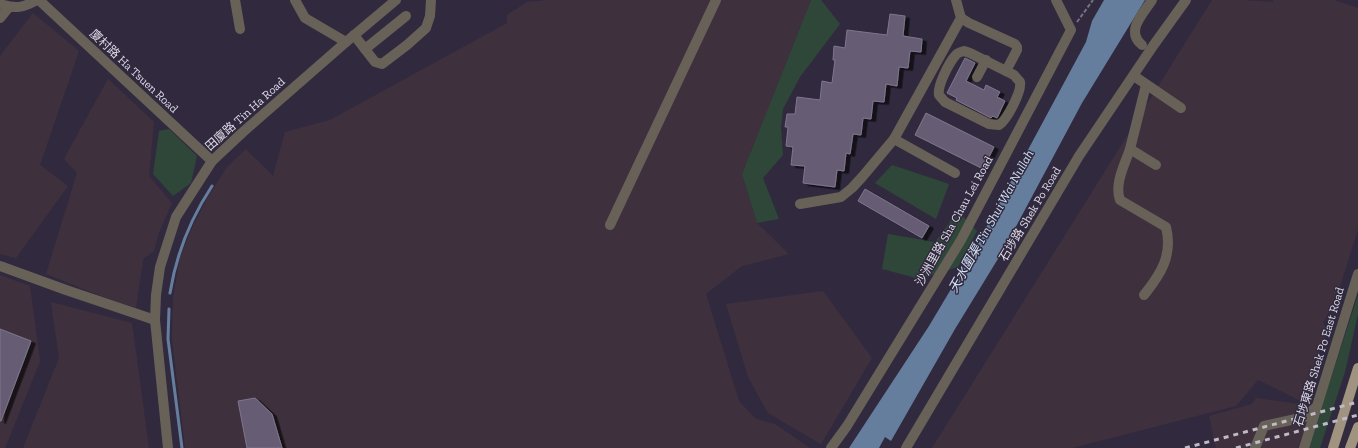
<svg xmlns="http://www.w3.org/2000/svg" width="1358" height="448" font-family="'Zilla Slab','Noto Sans SC',serif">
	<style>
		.industrial { fill: #3f303d }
		.green { fill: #2e4739 }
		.water { fill: #657e9e }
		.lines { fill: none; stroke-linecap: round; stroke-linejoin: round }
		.stream { stroke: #657e9e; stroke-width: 3 }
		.building { fill: #665d75; stroke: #7e768e; filter: url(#shadow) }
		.path { stroke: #777183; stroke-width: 2; stroke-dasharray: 4 2; stroke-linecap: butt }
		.minor { stroke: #686158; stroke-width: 10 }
		.major { stroke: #a0937f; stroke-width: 10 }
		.rail { stroke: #bfbac8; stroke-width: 3; stroke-dasharray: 5 5; stroke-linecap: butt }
		.labels { text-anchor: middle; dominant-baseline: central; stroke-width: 3; stroke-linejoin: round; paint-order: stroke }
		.street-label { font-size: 12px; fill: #dedae7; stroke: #312a3f }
		.water-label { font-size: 13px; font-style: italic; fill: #d3e4fa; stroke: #312a3f }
	</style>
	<defs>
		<filter id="shadow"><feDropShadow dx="4.5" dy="2.5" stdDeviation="0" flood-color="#0009"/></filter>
	</defs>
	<rect width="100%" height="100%" fill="#312a3f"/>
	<g class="industrial">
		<path d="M548 0H811L742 174 757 223 789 254 742 266 706 294 739 401 756 419 775 424 810 448H185L172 338 173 299 180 257 193 226 208 197 227 167 246 149 273 176 285 132 330 120 507 23V15L527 2Z"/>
		<path d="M1212 0H1244L1273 2V0H1334L1358 8V229L1332 312 1328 313 1323 323 1327 329 1309 387 1301 401 1258 380 1236 406 1072 448H932Z"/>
		<path d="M33 13 79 51 40 165 68 186 16 258 0 254V56Z"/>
		<path d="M108 79 154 122 149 176 172 203 158 235 154 251 143 259 136 308 106 298 46 274 77 173 64 159Z"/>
		<path d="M0 275 30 286 40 361 5 448H0Z"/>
		<path d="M823 291 872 358 821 444 768 413 748 377 726 304Z"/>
		<path d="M51 302 132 323 149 448H23L59 358Z"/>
		<path d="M1256 398 1300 404 1303 422 1307 423 1298 448H1216L1209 416 1252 404Z"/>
	</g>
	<g class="green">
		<path d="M811 0H821L840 24 800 77 783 109 781 128 783 155 763 178 779 219 757 223 742 174Z"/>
		<path d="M169 129 197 156 191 183 173 196 153 174 159 131Z"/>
		<path d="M892 165 949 184 936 219 875 183Z"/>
		<path d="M958 211 977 231 958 267 920 279 882 269 888 234 935 242Z"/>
		<path d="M1358 295V314L1345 372 1320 448H1308Z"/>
	</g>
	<path class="water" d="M1104 0H1145L1082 103 1004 249 955 329 891 441 885 437 879 448H849L929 326 957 279 988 224 1086 42 1092 21Z"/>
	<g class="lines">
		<g class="stream">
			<path d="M170 293C176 255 191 218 212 186"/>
			<path d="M169 309 168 339 182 448"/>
		</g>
	</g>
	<g class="building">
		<path d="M890 14 905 16 903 36 922 39 921 52 910 51 908 68 899 67 897 86 886 84 884 102 873 101 871 119 863 118 861 135 853 134 850 154 846 153 844 171 837 170 835 187 803 183 805 166 791 165 793 147 786 146 788 127H785L787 114H795L797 97 820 100 822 81 832 83 835 60H833L834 46 845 48 847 30 887 35Z"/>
		<path d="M965 58 975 63 966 81 984 90 986 85 1000 92 997 97 1005 101 997 118 993 116 991 118 956 100 957 98 947 93Z"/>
		<path d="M926 113 994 147 983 169 915 135Z"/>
		<path d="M865 189 929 226 922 238 858 201Z"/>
		<path d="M0 329 31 341 1 421H0Z"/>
		<path d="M255 398 272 414 282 448H247L238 401Z"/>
	</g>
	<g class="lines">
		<path class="path" d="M1077 22 1093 0"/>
		<g class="minor">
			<path d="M39 0 212 161"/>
			<path d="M235 0 240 29"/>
			<path d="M295 0 305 18 346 42"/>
			<path d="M0 4C16 9 23 8 37 0"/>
			<path d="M0 18 9 7"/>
			<path d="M961 18 969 23 1015 44 1017 47V50L1006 71"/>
			<path d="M354 35 375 62 382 64 407 45 426 28 430 16 431 0"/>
			<path d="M1142 45C1125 31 1143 14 1152 0"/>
			<path d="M365 49 406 16"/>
			<path d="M964 51 970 53 1014 75 1020 82C1022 91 1007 120 999 125L989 124 945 102 939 95C937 86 949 63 955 56 957 53 960 52 964 51Z"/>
			<path d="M1134 76 1181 108"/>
			<path d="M977 77 986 60"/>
			<path d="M1146 85 1130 149 1156 165"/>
			<path d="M894 139 955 173"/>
			<path d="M1130 149C1125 164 1114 184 1120 200L1166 227C1173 255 1161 274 1144 295"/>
			<path d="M800 204 841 197 852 188 863 176 894 139 961 18 956 0"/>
			<path d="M610 225 716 0"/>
			<path d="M0 266 66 290 155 320"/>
			<path d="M168 448 155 320 156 295 160 267 176 217 212 161 243 132 346 42 396 0"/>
			<path d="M831 448 847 426 961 240 1071 30 1056 0"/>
			<path d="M906 448 1079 156 1153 46 1186 0"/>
			<path d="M1255 448 1264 426 1305 417 1315 408"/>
			<path d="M1304 448 1358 274"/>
		</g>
		<g class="major">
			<path d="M1333 448 1358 368"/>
			<path d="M1350 448 1358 427"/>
		</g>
		<g class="rail">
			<path d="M1185 448 1358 402"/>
			<path d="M1236 448 1358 415"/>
		</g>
	</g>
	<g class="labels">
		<g class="street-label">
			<text transform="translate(134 71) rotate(43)">廈村路 Ha Tsuen Road</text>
			<text transform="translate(245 114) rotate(-42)">田廈路 Tin Ha Road</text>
			<text transform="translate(1030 214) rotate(-59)">石埗路 Shek Po Road</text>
			<text transform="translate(954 221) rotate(-61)">沙洲里路 Sha Chau Lei Road</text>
			<text transform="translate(1319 357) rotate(-73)">石埗東路 Shek Po East Road</text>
		</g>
		<g class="water-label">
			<text transform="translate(991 221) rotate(-61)">天水圍渠 Tin Shui Wai Nullah</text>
		</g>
	</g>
</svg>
